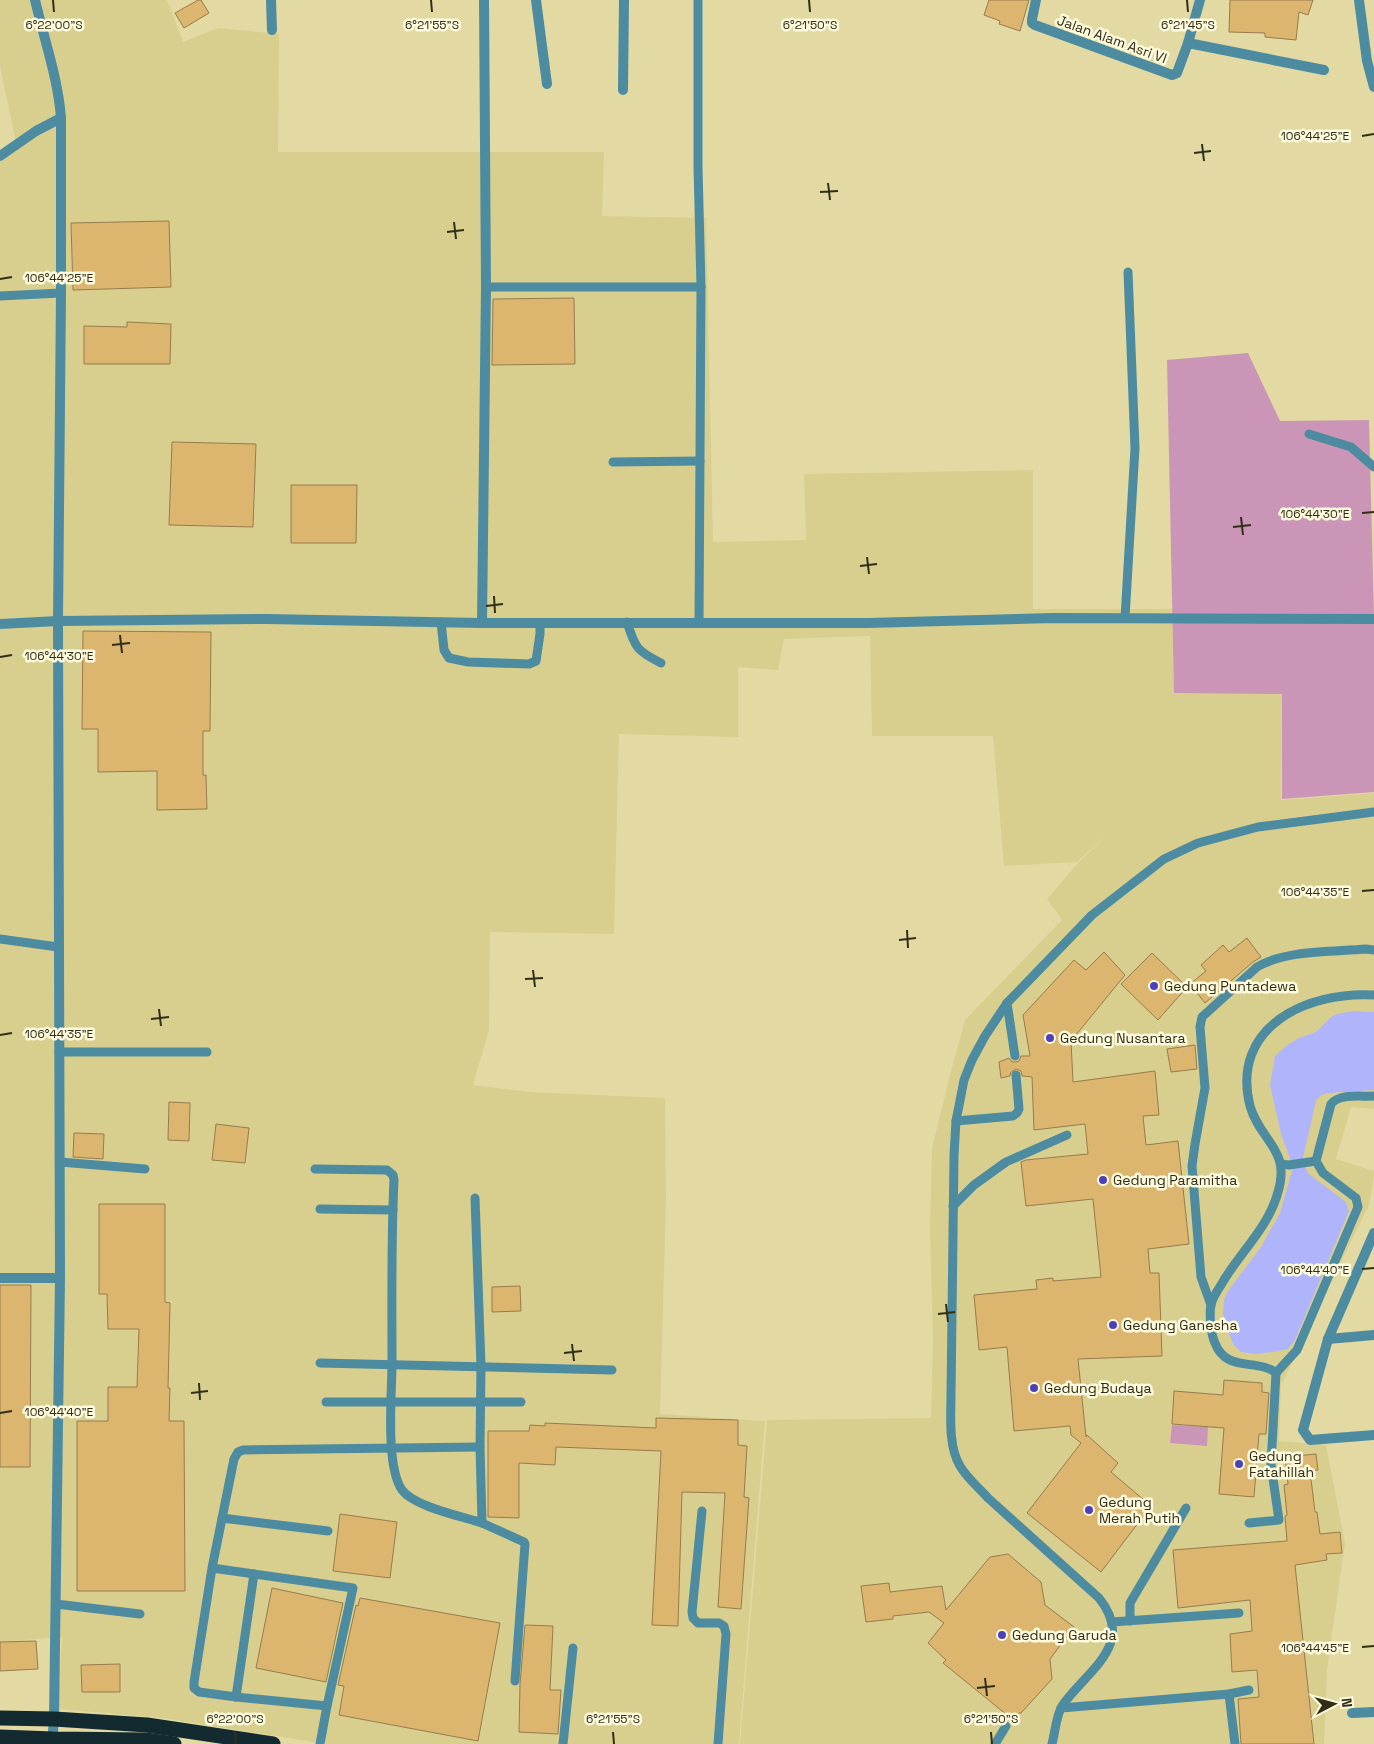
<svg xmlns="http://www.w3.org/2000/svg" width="1374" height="1744" font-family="'Space Grotesk',sans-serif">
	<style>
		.built { fill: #d8cf8f }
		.green { fill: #cb95b7 }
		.water { fill: #b0b5fb }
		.building { fill: #dcb56f; stroke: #977c4c }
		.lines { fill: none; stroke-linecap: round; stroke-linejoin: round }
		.lane { stroke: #4d8ca0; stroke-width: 9 }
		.street { stroke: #4d8ca0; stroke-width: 10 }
		.highway { stroke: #132a31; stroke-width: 15 }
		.ticks { fill: none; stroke: #312e18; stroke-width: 2 }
		.poi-dot { fill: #4c41b8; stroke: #fefade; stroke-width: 2 }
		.labels { text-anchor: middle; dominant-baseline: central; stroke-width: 5; stroke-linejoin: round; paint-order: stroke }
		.street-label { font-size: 14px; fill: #312e18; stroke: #fefade }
		.poi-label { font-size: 14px; fill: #312e18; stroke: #fefade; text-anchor: start }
		.ticks-label { font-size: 12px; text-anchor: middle; fill: #312e18; stroke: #fefade; stroke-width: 5; stroke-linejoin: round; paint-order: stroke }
	</style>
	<rect width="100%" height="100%" fill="#e2daa2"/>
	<path class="built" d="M0 0H167L183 42 218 28 279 34 278 152H604L602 216 706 218 713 542 806 540 804 474 1033 470V609H1173L1174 692 1282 694 1281 800 1374 793V1109L1351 1107 1336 1159 1374 1171V1175L1369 1205 1281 1385 1279 1441 1326 1445 1345 1543 1327 1670 1324 1744H740L767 1420 931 1418 933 1337 930 1233 932 1148 951 1071 965 1020 1062 920 1047 899 1079 862 1108 834 1077 862 1004 866 993 736H872L870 636 784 639 778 670 738 667V737L619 734 614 934 490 932 489 1030 473 1085 530 1092 665 1098 666 1201 660 1414 765 1421 739 1744H326L162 1718 58 1709 62 1637 0 1642V161L17 147 0 67Z"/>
	<g class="green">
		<path d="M1248 353 1280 421 1369 420 1374 617V792L1282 799V694L1174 693 1167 360Z"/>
		<path d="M1172 1425 1208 1427 1207 1446 1170 1443Z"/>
	</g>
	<path class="water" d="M1353 1011 1374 1012V1090L1329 1093 1321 1095 1316 1101 1302 1162 1309 1174 1346 1202 1349 1211 1295 1340 1288 1349 1272 1352 1255 1354 1241 1352 1233 1344 1227 1327 1223 1314 1224 1300 1228 1291 1261 1247 1280 1213 1293 1167 1281 1134 1270 1085 1275 1056 1286 1046 1299 1038 1316 1032 1330 1018 1337 1014Z"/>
	<g class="building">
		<path d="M198 0H201L209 13 184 28 175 13Z"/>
		<path d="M989 0H1029L1020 31 999 24 1000 21 984 15Z"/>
		<path d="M1230 0H1313L1308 15 1299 12 1296 40 1265 37V33L1229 32Z"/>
		<path d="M169 221 171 287 73 290 71 223Z"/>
		<path d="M574 298 575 364 492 365 493 299Z"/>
		<path d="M127 322 171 324 170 364H84V326L127 327Z"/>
		<path d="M172 442 256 444 253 527 169 525Z"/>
		<path d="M291 485H357L356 543H291Z"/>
		<path d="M83 631 211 632 210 731H203V775H206L207 809 157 810V771L98 772V729H82Z"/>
		<path d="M1247 938 1261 957 1253 962 1205 1003 1190 984 1206 971 1201 965 1223 945 1229 952Z"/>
		<path d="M1104 952 1125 975 1071 1041 1073 1082 1155 1071 1159 1115 1143 1116 1146 1145 1178 1141 1189 1244 1148 1249 1150 1273H1159L1162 1356 1078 1359 1086 1437 1087 1435 1118 1463 1111 1472 1151 1506 1101 1572 1027 1513 1081 1443 1071 1435 1070 1426 1014 1431 1007 1347 979 1350 974 1295 1037 1289 1036 1280 1053 1278V1281L1101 1277 1093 1199 1026 1206 1021 1162 1026 1160 1088 1154 1085 1124 1034 1130 1032 1077 1022 1076 1021 1071 1016 1069 1011 1072 1010 1076 1001 1078 999 1062 1009 1058 1012 1062H1016L1019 1061 1021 1056H1030L1023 1015 1074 960 1086 970Z"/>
		<path d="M1152 953 1187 987 1158 1020 1121 984Z"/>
		<path d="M1195 1045 1197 1069 1171 1072 1167 1049Z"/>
		<path d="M169 1102 190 1103 189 1141 168 1140Z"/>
		<path d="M216 1124 249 1128 245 1163 212 1160Z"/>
		<path d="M74 1133 104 1134 103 1159 73 1157Z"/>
		<path d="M99 1204H165V1302L170 1303 168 1388H170L169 1421H184L185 1591H77V1421H108V1387H137L139 1329H108L107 1294H99Z"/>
		<path d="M0 1285H31L30 1467H0Z"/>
		<path d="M520 1286 521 1311 492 1312V1287Z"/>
		<path d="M1224 1380 1262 1383V1392L1269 1393 1266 1434H1259L1254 1497 1219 1494 1224 1428 1172 1424 1174 1391 1223 1395Z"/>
		<path d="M656 1418 738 1420V1445L747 1446 744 1497 749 1498 741 1609 718 1607 725 1493 682 1492 678 1626 652 1625 661 1451 556 1447 555 1465 519 1463V1518L488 1517V1431H529L530 1425 545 1426V1423L656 1428Z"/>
		<path d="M1316 1454 1318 1470 1310 1471 1315 1512H1317L1320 1534 1340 1532 1342 1553 1326 1554 1327 1560 1295 1565 1314 1744H1241L1238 1699 1259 1697 1257 1670 1232 1672 1230 1634 1252 1631 1250 1600 1178 1608 1173 1550 1287 1541 1285 1516 1287 1515 1284 1485 1288 1484 1285 1457Z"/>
		<path d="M340 1514 397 1522 390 1578 333 1571Z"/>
		<path d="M1008 1554 1041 1582 1045 1605 1074 1627 1050 1659 1052 1679 1021 1713 1007 1715 943 1663 946 1660 928 1643 944 1623 929 1612 893 1616V1619L866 1622 861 1586 889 1583 890 1592 942 1586 946 1610 990 1557Z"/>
		<path d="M272 1588 343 1603 326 1682 256 1668Z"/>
		<path d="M360 1598 500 1623 478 1741 339 1715 344 1686 338 1685 356 1605 358 1606Z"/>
		<path d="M525 1625 553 1626 550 1690H561L558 1734 519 1732 520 1684Z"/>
		<path d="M36 1641 38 1669 0 1671V1642Z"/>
		<path d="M120 1664V1692H82L81 1665Z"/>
	</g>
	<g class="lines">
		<g class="lane">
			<path d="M698 0V167L701 287 699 622"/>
			<path d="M486 287H701"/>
			<path d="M0 296 61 293"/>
			<path d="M1309 434 1351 447 1374 467"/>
			<path d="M613 462 700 461"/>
			<path d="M1125 618 1135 448 1128 272"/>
			<path d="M441 622 444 650 449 658 468 662 529 664 536 661 540 634V623"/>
			<path d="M627 622C635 648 637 651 661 663"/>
			<path d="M0 939 58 947"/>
			<path d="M1007 1003 1015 1056"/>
			<path d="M59 1052H207"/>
			<path d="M956 1121 1013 1116 1017 1113 1019 1109 1016 1075"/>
			<path d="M60 1162 145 1169"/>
			<path d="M1281 1164 1289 1165 1316 1161"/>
			<path d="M315 1169 387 1170 393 1175 394 1180C391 1241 392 1302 392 1363 392 1393 385 1466 402 1490 415 1507 461 1516 482 1523L480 1447 481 1366 475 1198"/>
			<path d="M953 1206 974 1185 1006 1162 1067 1135"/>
			<path d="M320 1209 393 1210"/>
			<path d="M1211 1305 1201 1277 1192 1166 1195 1144 1205 1088 1200 1027 1202 1017 1257 967C1285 950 1333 952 1366 949L1374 950"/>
			<path d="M320 1363 612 1370"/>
			<path d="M1276 1373 1297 1350 1358 1207 1356 1198 1323 1173 1316 1161 1331 1104C1340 1093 1361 1097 1374 1096"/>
			<path d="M326 1402H521"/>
			<path d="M702 1511 692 1612 693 1618 698 1623H719L724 1626 726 1634 718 1744"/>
			<path d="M222 1518 328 1531"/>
			<path d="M482 1523 524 1542 525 1544 515 1681"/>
			<path d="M1249 1523 1279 1520 1271 1465 1276 1373C1258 1358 1226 1373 1215 1343 1211 1335 1209 1314 1211 1305 1212 1299 1217 1291 1221 1285 1239 1253 1268 1229 1278 1192 1291 1149 1260 1141 1250 1106 1230 1026 1308 991 1374 995"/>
			<path d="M212 1568 353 1588 327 1706 236 1697 199 1692 194 1688V1682L212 1568 234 1459 238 1452 243 1450 480 1447"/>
			<path d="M56 1604 140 1614"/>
			<path d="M1130 1621V1603L1186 1508"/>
			<path d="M1112 1622 1239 1613"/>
			<path d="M1229 1694 1235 1744"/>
			<path d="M236 1697 254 1574"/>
			<path d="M1061 1708 1229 1694 1249 1690"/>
			<path d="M320 1744 327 1706"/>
			<path d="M563 1744 573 1648"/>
			<path d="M995 1744 1006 1726"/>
			<path d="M1052 1744C1055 1733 1056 1716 1062 1706 1086 1671 1137 1645 1099 1598L988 1498C979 1488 967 1478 960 1466 948 1446 951 1416 951 1394L954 1155 956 1121 964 1080 972 1060 985 1036 1007 1003 1092 915 1164 859 1198 843 1258 827 1374 812"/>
		</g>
		<g class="street">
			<path d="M35 0C44 39 58 78 61 118V293L58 621 60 1278 54 1719 52 1743"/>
			<path d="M271 0 272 30"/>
			<path d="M536 0 547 84"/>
			<path d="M1036 0 1032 19V23L1035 25 1172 75 1177 73 1188 43 1200 0"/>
			<path d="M1359 0 1367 61 1374 87"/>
			<path d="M1188 43 1324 70"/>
			<path d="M623 90 624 0"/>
			<path d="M0 156 36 131 61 118"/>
			<path d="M482 623 486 287 484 0"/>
			<path d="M0 624 58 621 266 619 482 623H868L1053 618 1374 619"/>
			<path d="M1374 1233 1328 1339 1303 1430 1310 1440 1374 1435"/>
			<path d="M0 1278H60"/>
			<path d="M1328 1339 1374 1335"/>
			<path d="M1352 1713 1374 1712"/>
		</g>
		<g class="highway">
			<path d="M0 1718 54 1719 147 1725 273 1744"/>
			<path d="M0 1737 53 1739 145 1740 174 1744"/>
		</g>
	</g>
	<path class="ticks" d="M53 0 54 12M431 0 432 12M809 0 810 12M1187 0 1188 12M1362 136 1374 134M1202 144 1204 161M1194 153 1211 151M828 183 830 200M820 192 838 191M454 222 456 239M447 232 464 230M0 279 12 277M1362 513 1374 512M1241 517 1243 535M1233 527 1251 525M867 557 869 574M860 566 877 564M494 596 495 613M486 606 503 604M120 635 122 653M112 645 130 643M0 657 12 655M1362 891 1374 890M907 930 908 948M899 940 916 938M533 970 535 987M525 979 543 978M159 1009 161 1026M151 1019 169 1017M0 1035 12 1033M1362 1269 1374 1268M946 1304 948 1322M938 1314 955 1312M572 1344 574 1361M564 1353 582 1351M199 1383 200 1400M191 1393 208 1391M0 1413 12 1411M1362 1647 1374 1646M985 1678 987 1696M977 1688 995 1686M235 1732 236 1744M613 1732 614 1744M991 1732 992 1744"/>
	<g class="poi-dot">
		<circle cx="1154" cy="986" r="5"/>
		<circle cx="1050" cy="1038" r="5"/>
		<circle cx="1103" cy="1180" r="5"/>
		<circle cx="1113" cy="1325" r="5"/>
		<circle cx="1034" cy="1388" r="5"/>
		<circle cx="1239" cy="1464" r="5"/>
		<circle cx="1089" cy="1510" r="5"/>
		<circle cx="1002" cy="1635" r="5"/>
	</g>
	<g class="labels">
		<g class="street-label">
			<text transform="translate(1112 39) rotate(20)">Jalan Alam Asri VI</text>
		</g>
		<g class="poi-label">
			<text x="1164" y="986">Gedung Puntadewa</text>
			<text x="1060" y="1038">Gedung Nusantara</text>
			<text x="1113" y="1180">Gedung Paramitha</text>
			<text x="1123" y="1325">Gedung Ganesha</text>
			<text x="1044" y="1388">Gedung Budaya</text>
			<text x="1249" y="1456">Gedung<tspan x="1249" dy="16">Fatahillah</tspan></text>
			<text x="1099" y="1502">Gedung<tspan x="1099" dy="16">Merah Putih</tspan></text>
			<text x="1012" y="1635">Gedung Garuda</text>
		</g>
	</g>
	<g class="ticks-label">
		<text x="54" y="29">6°22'00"S</text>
		<text x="432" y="29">6°21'55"S</text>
		<text x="810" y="29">6°21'50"S</text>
		<text x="1188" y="29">6°21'45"S</text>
		<text x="1315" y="140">106°44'25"E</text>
		<text x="59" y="282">106°44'25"E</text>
		<text x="1315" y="518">106°44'30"E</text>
		<text x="59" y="660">106°44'30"E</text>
		<text x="1315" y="896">106°44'35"E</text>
		<text x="59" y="1038">106°44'35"E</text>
		<text x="1315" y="1274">106°44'40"E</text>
		<text x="59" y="1416">106°44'40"E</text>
		<text x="1315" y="1652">106°44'45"E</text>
		<text x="235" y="1723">6°22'00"S</text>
		<text x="613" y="1723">6°21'55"S</text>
		<text x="991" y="1723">6°21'50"S</text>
	</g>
	<g transform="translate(1334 1704) rotate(84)" stroke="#fefade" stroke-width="4" paint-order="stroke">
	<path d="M0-4L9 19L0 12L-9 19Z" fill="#312e18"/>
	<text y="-8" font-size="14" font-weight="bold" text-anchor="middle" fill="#312e18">N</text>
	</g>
</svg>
